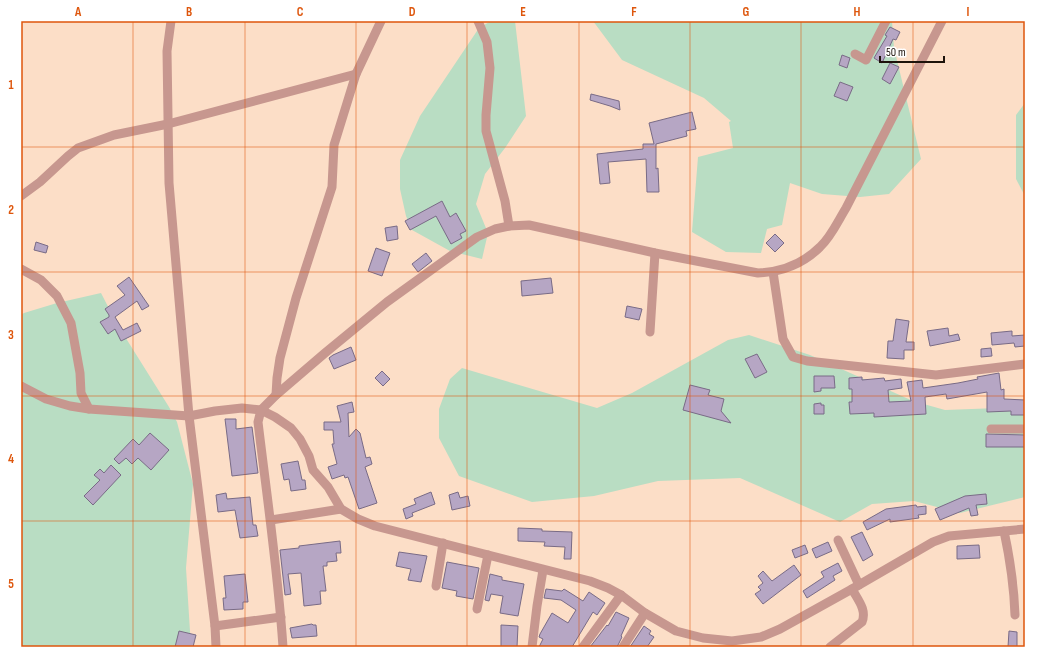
<svg xmlns="http://www.w3.org/2000/svg" width="1046" height="668" font-family="'Sofia Sans Condensed',sans-serif">
	<style>
		.green { fill: #b9ddc3 }
		.building { fill: #b6a6c4; stroke: #796b86 }
		.lines { fill: none; stroke-linecap: round; stroke-linejoin: round }
		.minor { stroke: #c7978f; stroke-width: 9 }
		.grid { fill: none; stroke: #de560c; stroke-width: 1; stroke-opacity: 0.55 }
		.neatline { fill: none; stroke: #de560c; stroke-width: 1.5 }
		.grid-label { font-size: 13px; text-anchor: middle; font-weight: bold; fill: #de560c }
	</style>
	<rect width="100%" height="100%" fill="#fcdec7"/>
	<g class="green">
		<path d="M491 21H515L526 116 505 148 485 174 476 204 488 233 482 259 450 251 412 230 406 216 400 189V160L420 116 479 28Z"/>
		<path d="M593 21H892L894 48 921 159 889 194 860 197 822 194 790 183 782 225 767 229 761 253 726 252 692 232 698 157 733 148 729 122 731 121 704 98 622 60Z"/>
		<path d="M1025 103V196L1016 179V115Z"/>
		<path d="M101 293 117 324 169 407 177 422 193 484 186 568 191 647H21V315L24 313 57 303Z"/>
		<path d="M749 335 810 355 913 401 945 410 1025 407V497L960 513 914 501 872 504 840 522 740 478 658 481 594 496 532 502 459 476 439 438V409L450 379 462 368 597 408 632 393 728 340Z"/>
	</g>
	<g class="building">
		<path d="M890 27 900 32 896 40 893 39 882 63 874 58 887 36 885 35Z"/>
		<path d="M842 55 850 58 847 68 839 65Z"/>
		<path d="M890 63 899 67 890 84 882 79Z"/>
		<path d="M840 82 853 87 847 101 834 96Z"/>
		<path d="M591 94 619 101 620 110 610 106 590 100Z"/>
		<path d="M692 112 696 129 686 131 687 136 656 144V169L658 168 659 192H647L646 159 608 162 610 183 600 184 597 154 643 149V144H654L649 123Z"/>
		<path d="M442 201 450 217 456 213 466 231 460 234 462 238 451 244 436 216 410 230 405 221Z"/>
		<path d="M397 226 398 239 387 241 385 228Z"/>
		<path d="M775 234 784 243 775 252 766 243Z"/>
		<path d="M36 242 48 246 46 253 34 250Z"/>
		<path d="M376 248 390 253 382 276 368 271Z"/>
		<path d="M426 253 432 261 418 272 412 264Z"/>
		<path d="M129 277 149 306 142 310 137 301 115 317 123 330 137 323 141 331 121 341 115 329 108 334 100 322 109 317V315L105 309 125 295 117 286Z"/>
		<path d="M551 278 553 293 522 296 521 281Z"/>
		<path d="M627 306 642 309 639 320 625 317Z"/>
		<path d="M896 319 909 321 906 342H914V350H904V359L887 358 888 341H893Z"/>
		<path d="M948 328 949 336 958 334 960 340 930 346 927 331Z"/>
		<path d="M1012 331V336L1025 335V346L1015 347 1014 343 992 345 991 333Z"/>
		<path d="M351 347 356 360 334 369 329 358 333 355Z"/>
		<path d="M991 348 992 356 981 357V349Z"/>
		<path d="M757 354 767 372 755 378 745 359Z"/>
		<path d="M382 371 390 379 383 386 375 378Z"/>
		<path d="M999 373 1001 390 1004 389V399L1025 400V415H1011V411L987 412V392L947 399 946 394 925 397 926 414 874 417V413L850 414 849 402H852V389H849V378L862 377V380L884 378 885 381 901 379 902 388 888 390 889 402 911 401 907 382 922 380 923 388 958 383 978 379 977 377Z"/>
		<path d="M814 376H834L835 388H821V391L814 392Z"/>
		<path d="M690 385 710 390 708 395 724 399 721 411 731 423 683 410Z"/>
		<path d="M352 402 354 412 348 413 349 437 356 429 360 433 366 458 370 457 372 464 365 467 377 503 359 509 348 477 345 478 344 475 332 479 328 467 337 464 332 444H334L333 430H324V422H341L337 406Z"/>
		<path d="M821 403V405H824V414H814V404Z"/>
		<path d="M225 419H236V429L252 427 258 473 232 476Z"/>
		<path d="M150 433 169 450 151 470 138 458 132 464 126 458 119 464 114 459 133 439 139 445Z"/>
		<path d="M986 434 1025 435V447H986Z"/>
		<path d="M298 461 302 480H305L306 489 291 491 289 479 284 480 281 464Z"/>
		<path d="M111 465 121 475 93 505 84 496 100 480 94 475 100 469 104 473Z"/>
		<path d="M431 492 435 504 412 513 413 516 406 519 403 509 416 504 414 499Z"/>
		<path d="M458 492 460 498 468 496 470 506 452 510 449 495Z"/>
		<path d="M226 493 227 499 250 497 253 525H256L258 536 240 538 235 510 218 512 216 495Z"/>
		<path d="M986 494 987 504 976 505 978 515 971 516 969 508 940 520 935 509 965 496Z"/>
		<path d="M916 505 917 507 926 506V514L918 515 919 518 890 522V519L867 530 863 522 886 509Z"/>
		<path d="M518 528 542 529V531L572 532 571 559H564L565 547 544 546 545 542 518 541Z"/>
		<path d="M862 532 873 555 863 561 851 537Z"/>
		<path d="M340 541 341 553H336L337 561 327 562V566H323L326 591H320L321 604 304 606 301 573 288 574 291 594 285 595 280 550 299 548V546Z"/>
		<path d="M828 542 832 551 816 558 812 549Z"/>
		<path d="M805 545 808 553 795 558 792 550Z"/>
		<path d="M979 545 980 558 957 559V546Z"/>
		<path d="M399 552 427 556 421 582 408 580 411 569 396 566Z"/>
		<path d="M447 562 479 568 473 599 456 596 457 591 442 588Z"/>
		<path d="M838 563 842 571 833 576 835 580 807 598 803 591 824 577 821 572Z"/>
		<path d="M794 565 801 575 763 604 755 594 761 590 758 587 763 583 758 576 763 571 772 581Z"/>
		<path d="M245 574 248 602H243V609L224 610 223 598H226L224 576Z"/>
		<path d="M490 574 502 577V580L524 584 518 616 500 613 503 596 491 594 489 601 485 600Z"/>
		<path d="M546 589 562 591 564 589 583 601 589 592 605 603 597 615 593 612 572 647H539L543 639 539 637 540 634 552 613 568 623 576 610 561 600 544 598Z"/>
		<path d="M616 612 629 618 621 636 622 637 617 647H590L607 625 608 626Z"/>
		<path d="M312 624 313 625H316L317 636 292 638 290 628Z"/>
		<path d="M501 625 518 626 517 647H501Z"/>
		<path d="M644 626 651 631 649 634 654 637 647 647H630Z"/>
		<path d="M179 631 196 635 193 647H175Z"/>
		<path d="M1009 631 1017 632V647H1008Z"/>
	</g>
	<g class="lines">
		<g class="minor">
			<path d="M171 21 167 51 169 183 189 416 215 626 216 647"/>
			<path d="M478 21 487 42 490 68 486 115V131L505 201 509 226"/>
			<path d="M855 54 866 60 886 21"/>
			<path d="M21 196 40 182 68 156 78 148 114 135 168 124 356 74"/>
			<path d="M21 269 41 280 57 296 71 323 80 373 81 393 89 409"/>
			<path d="M773 272 783 339 793 357 807 361 936 375 1025 364"/>
			<path d="M650 332 655 253"/>
			<path d="M21 386 46 399 70 406 89 409 189 416 215 411 242 408 261 410 275 417 291 428 300 439 309 456 313 470 328 487 341 509 358 519 375 526 590 581 608 588 621 595 645 613 676 631 703 638 732 641 761 637 780 629 852 589 933 542 949 536 1025 529"/>
			<path d="M276 395 277 378 280 358 296 298 332 187 334 145 356 74 381 21"/>
			<path d="M991 429H1025"/>
			<path d="M271 520 341 509"/>
			<path d="M1004 531C1010 559 1014 586 1015 615"/>
			<path d="M838 540 859 585"/>
			<path d="M436 586 443 543"/>
			<path d="M477 609 488 555"/>
			<path d="M215 626 281 617"/>
			<path d="M283 647C278 572 267 497 258 422L261 410 276 395 325 353 387 302 477 237 495 229 509 226 529 225 655 253 758 273C781 272 803 264 820 247 831 237 838 221 846 208L942 21"/>
			<path d="M532 647 537 606 543 570"/>
			<path d="M583 647 621 595"/>
			<path d="M623 647 645 613"/>
			<path d="M830 647 862 622C867 610 858 600 852 589"/>
		</g>
	</g>
	<path class="grid" d="M133 21V647M245 21V647M356 21V647M467 21V647M579 21V647M690 21V647M801 21V647M913 21V647M21 147H1025M21 272H1025M21 396H1025M21 521H1025"/>
	<rect width="1046" height="668" fill="none" stroke="#ffffff" stroke-width="44"/>
	<path d="M880 56v6h64v-6" fill="none" stroke="#1d130b" stroke-width="2"/>
	<text x="886" y="56" font-size="12" fill="#1d130b" stroke="#ffffff" stroke-width="3" paint-order="stroke">50 m</text>
	<rect x="22" y="22" width="1002" height="624" class="neatline"/>
	<g class="grid-label">
		<text x="78" y="16">A</text>
		<text x="189" y="16">B</text>
		<text x="300" y="16">C</text>
		<text x="412" y="16">D</text>
		<text x="523" y="16">E</text>
		<text x="634" y="16">F</text>
		<text x="746" y="16">G</text>
		<text x="857" y="16">H</text>
		<text x="968" y="16">I</text>
		<text x="11" y="89">1</text>
		<text x="11" y="214">2</text>
		<text x="11" y="339">3</text>
		<text x="11" y="463">4</text>
		<text x="11" y="588">5</text>
	</g>
</svg>
